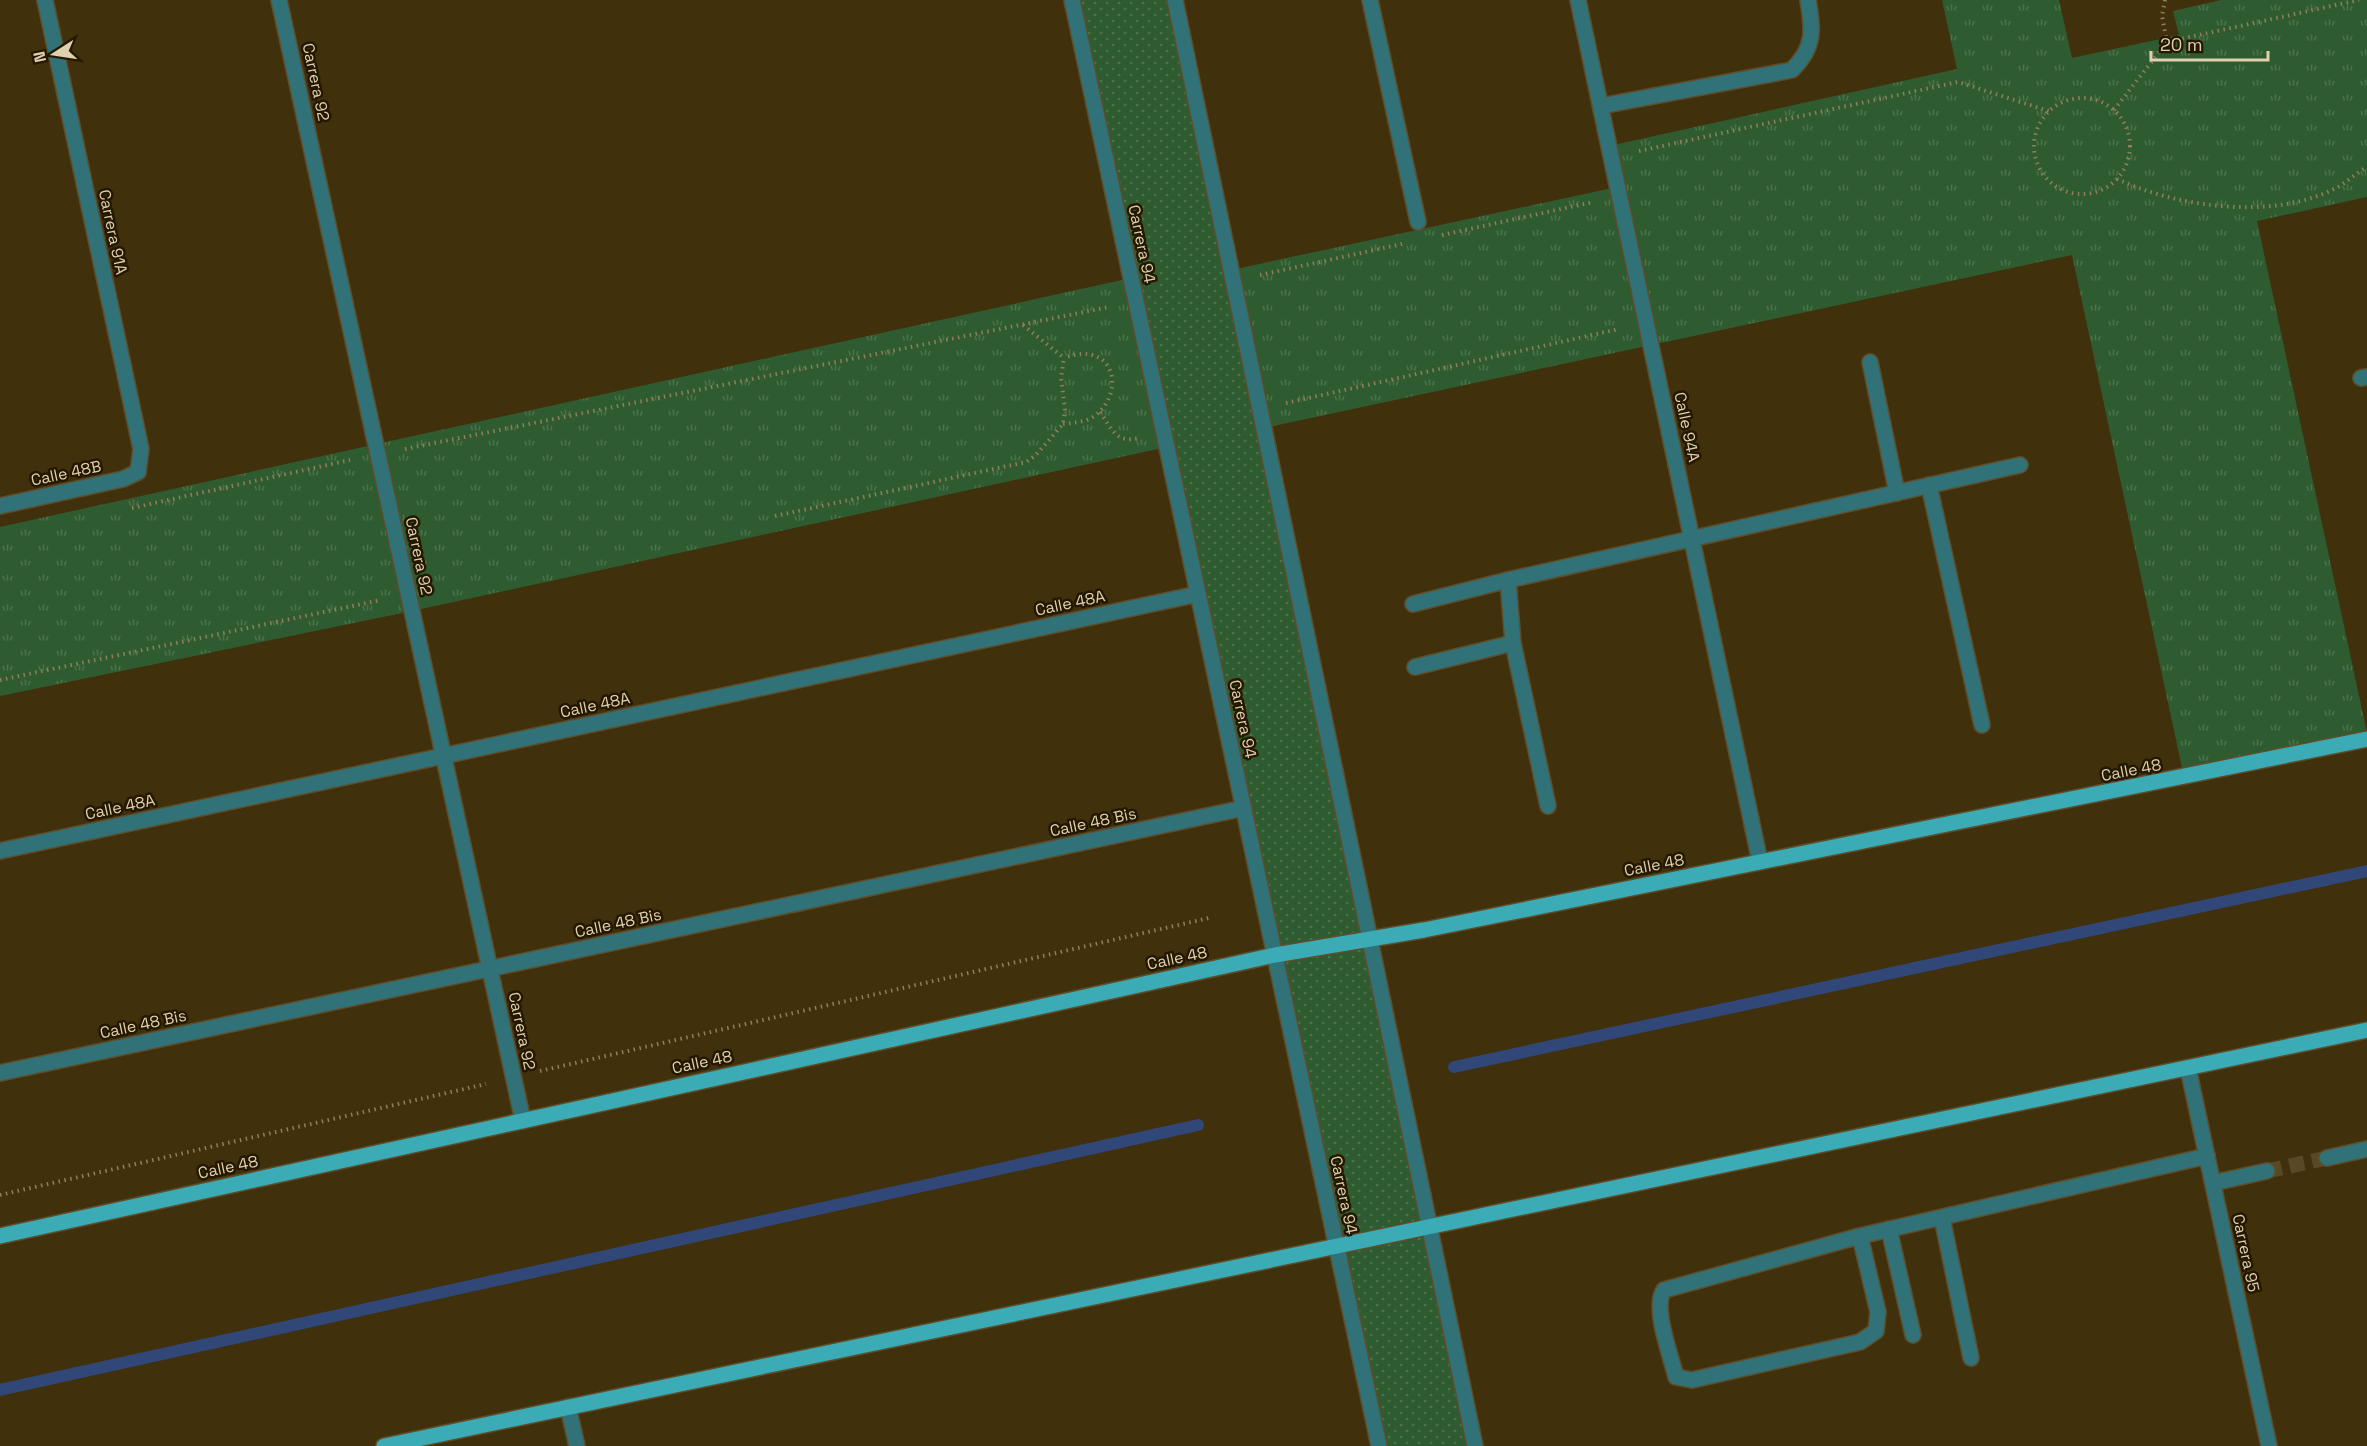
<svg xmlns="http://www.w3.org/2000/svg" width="2367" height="1446" font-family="'Space Grotesk',sans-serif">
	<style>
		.grass { fill: url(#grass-dots) }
		.park { fill: url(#park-tufts) }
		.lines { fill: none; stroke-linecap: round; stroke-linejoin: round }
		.stream { stroke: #304777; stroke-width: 12 }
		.minor-tunnel { stroke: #584825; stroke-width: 15; stroke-dasharray: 15 8; stroke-linecap: butt }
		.minor-casing { stroke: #5d4d2a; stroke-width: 18 }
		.major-casing { stroke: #5d4d2a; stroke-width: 18 }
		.path { stroke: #8f7f5d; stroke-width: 4; stroke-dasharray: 1.5 4.5; stroke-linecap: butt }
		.minor { stroke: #317278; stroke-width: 15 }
		.major { stroke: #3babb6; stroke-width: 15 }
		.labels { text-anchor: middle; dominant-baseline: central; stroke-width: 5; stroke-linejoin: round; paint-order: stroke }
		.street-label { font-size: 16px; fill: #e0d0b0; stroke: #241800 }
	</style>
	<defs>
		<pattern id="grass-dots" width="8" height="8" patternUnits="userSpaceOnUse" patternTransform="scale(1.5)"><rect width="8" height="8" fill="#2f5b30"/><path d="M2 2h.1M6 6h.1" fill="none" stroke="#4d724b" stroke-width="1.8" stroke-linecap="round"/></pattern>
		<pattern id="park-tufts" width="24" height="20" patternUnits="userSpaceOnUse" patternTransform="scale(1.5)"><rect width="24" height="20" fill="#2f5b30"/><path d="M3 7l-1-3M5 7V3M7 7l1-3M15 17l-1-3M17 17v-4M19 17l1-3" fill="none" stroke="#4d724b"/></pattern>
	</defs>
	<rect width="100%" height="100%" fill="#40300c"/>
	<path class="grass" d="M1072 0H1175L1475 1446H1379Z"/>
	<g class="park">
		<path d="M1942 0H2059L2072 58 2179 35 2173 11 2221 0H2367V197L2257 221 2367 733 2184 777 2072 255 1264 428 1231 270 1617 187 1609 146 1957 69Z"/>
		<path d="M1131 278 1167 447 412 611 0 696V527Z"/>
	</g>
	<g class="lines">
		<g class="stream">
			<path d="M1454 1067 2367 871"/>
			<path d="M0 1390 1198 1125"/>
		</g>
		<path class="minor-tunnel" d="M2267 1171 2327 1158"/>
		<defs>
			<g id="minor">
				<path d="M279 0 523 1121"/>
				<path d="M1072 0 1379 1446"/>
				<path d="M1175 0 1475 1446"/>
				<path d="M1370 0 1418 222"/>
				<path d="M1578 0 1760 862"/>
				<path d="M1601 106 1792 70C1815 47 1813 31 1808 0"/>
				<path d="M1870 362 1897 493"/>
				<path d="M2361 378 2367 377"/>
				<path d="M1929 485 1982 725"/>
				<path d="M0 506 123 479 138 472 141 449 45 0"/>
				<path d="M1508 580 1513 643 1548 806"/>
				<path d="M1413 604 1508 580 2020 465"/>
				<path d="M1415 667 1513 643"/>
				<path d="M0 851 1198 594"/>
				<path d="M2188 1068 2269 1446"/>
				<path d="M0 1073 1244 808"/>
				<path d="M2327 1158 2367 1149"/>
				<path d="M2213 1183 2267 1171"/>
				<path d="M1942 1218 1971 1358"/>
				<path d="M1889 1229 1913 1335"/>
				<path d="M1860 1236 1878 1312 1876 1331 1860 1342 1692 1380 1676 1377C1671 1356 1652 1307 1664 1290L1860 1236 2207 1156"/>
				<path d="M568 1407 577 1446"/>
			</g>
			<g id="major">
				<path d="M0 1236 1275 955 1424 930 2367 739"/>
				<path d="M384 1446 2367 1030"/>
			</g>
		</defs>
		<use href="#minor" class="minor-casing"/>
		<use href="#major" class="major-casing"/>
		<g class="path">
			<path d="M2165 0 2162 16 2167 42"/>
			<circle cx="2082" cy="146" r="48"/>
			<path d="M2114 110 2167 42 2359 0"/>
			<path d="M1639 151 1958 82 2049 111"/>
			<path d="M2117 179C2177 207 2270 220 2332 190 2345 184 2355 174 2367 167"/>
			<path d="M1442 235 1593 202"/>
			<path d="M1260 275 1402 244"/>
			<path d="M1023 325 1064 358"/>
			<path d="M1286 403 1619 329"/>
			<path d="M1100 412C1112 428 1115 444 1139 438"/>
			<path d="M1063 424C1073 423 1083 422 1091 418 1126 398 1118 338 1064 358"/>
			<path d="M405 449 1109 307"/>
			<path d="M132 508 350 460"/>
			<path d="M775 516 1026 462 1036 455 1063 424 1065 410 1061 378 1064 358"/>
			<path d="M0 680 381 600"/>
			<path d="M540 1071 1209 918"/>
			<path d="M0 1195 486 1084"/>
		</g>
		<use href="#minor" class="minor"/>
		<use href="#major" class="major"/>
	</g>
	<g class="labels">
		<g class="street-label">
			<text transform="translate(316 82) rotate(78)">Carrera 92</text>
			<text transform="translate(113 232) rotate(78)">Carrera 91A</text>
			<text transform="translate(1142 244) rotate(78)">Carrera 94</text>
			<text transform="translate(1687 427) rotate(78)">Calle 94A</text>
			<text transform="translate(66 473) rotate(-12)">Calle 48B</text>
			<text transform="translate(419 556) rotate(78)">Carrera 92</text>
			<text transform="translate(1070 603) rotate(-12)">Calle 48A</text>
			<text transform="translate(595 705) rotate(-12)">Calle 48A</text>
			<text transform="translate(1243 719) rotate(78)">Carrera 94</text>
			<text transform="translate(2131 770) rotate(-11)">Calle 48</text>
			<text transform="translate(120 807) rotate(-12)">Calle 48A</text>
			<text transform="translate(1093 822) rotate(-12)">Calle 48 Bis</text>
			<text transform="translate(1654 865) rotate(-11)">Calle 48</text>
			<text transform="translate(618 923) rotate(-12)">Calle 48 Bis</text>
			<text transform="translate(1177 958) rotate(-12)">Calle 48</text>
			<text transform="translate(143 1024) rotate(-12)">Calle 48 Bis</text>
			<text transform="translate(522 1031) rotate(78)">Carrera 92</text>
			<text transform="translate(702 1062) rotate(-12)">Calle 48</text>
			<text transform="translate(228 1167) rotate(-12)">Calle 48</text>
			<text transform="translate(1344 1195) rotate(78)">Carrera 94</text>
			<text transform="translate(2246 1253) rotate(78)">Carrera 95</text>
		</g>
	</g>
	<g transform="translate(54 54) rotate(258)" stroke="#241800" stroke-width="4.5" paint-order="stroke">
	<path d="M0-4.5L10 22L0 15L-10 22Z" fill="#e0d0b0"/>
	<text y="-9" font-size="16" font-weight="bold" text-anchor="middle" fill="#e0d0b0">N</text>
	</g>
	<path d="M2151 51v9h117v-9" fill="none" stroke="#e0d0b0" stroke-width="3"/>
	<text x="2160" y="51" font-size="18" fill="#e0d0b0" stroke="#241800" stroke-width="4.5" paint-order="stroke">20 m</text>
</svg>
